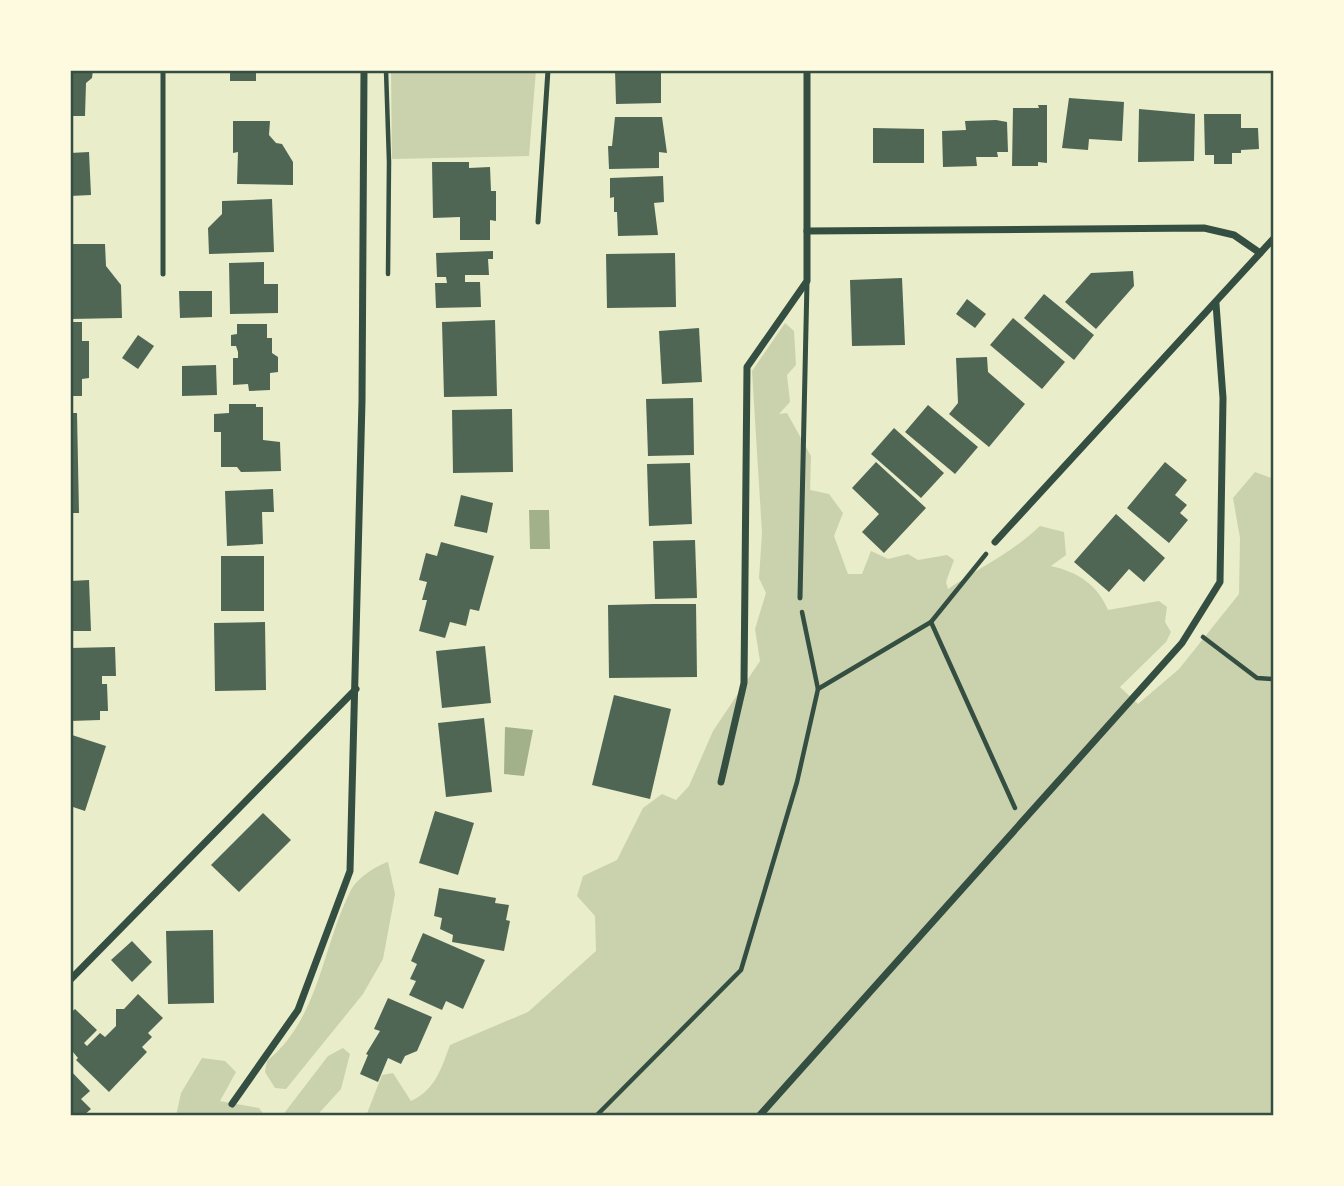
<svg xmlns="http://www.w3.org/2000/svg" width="1344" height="1186" font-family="'Golos Text',sans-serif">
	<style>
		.green { fill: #cad2ad }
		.water { fill: #a3b18a }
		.building { fill: #4f6655 }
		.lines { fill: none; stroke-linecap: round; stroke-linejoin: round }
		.path { stroke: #344e41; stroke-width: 4.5 }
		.service { stroke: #344e41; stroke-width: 5 }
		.minor { stroke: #344e41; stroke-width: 7 }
		.neatline { fill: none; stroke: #344e41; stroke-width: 2.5 }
	</style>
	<rect width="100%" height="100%" fill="#e9edc9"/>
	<g class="green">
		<path d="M391 70H536L529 156 392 159Z"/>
		<path d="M785 323 794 331 796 365 787 375 790 402 779 414 787 413 811 456 810 490 829 494 843 513 834 536 848 574H862L871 551 888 559 908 554 918 560 947 555 954 560 946 582 948 589C979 568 1013 552 1040 526L1064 532 1066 555 1051 566C1078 572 1098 585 1108 610L1159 601 1167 607 1165 622 1171 632 1166 642 1120 687 1138 704 1179 669 1239 594 1240 538 1233 498 1255 472 1274 479V1116H366L382 1075 393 1073 411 1101C436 1089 441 1069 450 1045L528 1012 596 951 595 916 577 896 583 876 617 860 643 808 662 794 676 800 689 786 713 731 760 661 755 629 766 593 759 578 762 533 752 371Z"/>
		<path d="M388 862 395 894 383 959 363 994 286 1089 275 1088 265 1072 267 1061C319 1019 322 948 350 892 355 880 375 866 388 862Z"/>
		<path d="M343 1048 350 1054 341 1089 320 1112 322 1116H282L328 1056Z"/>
		<path d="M202 1058 225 1061 236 1072 220 1101 259 1108 265 1116H176L181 1093Z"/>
	</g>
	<g class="water">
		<path d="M529 510H549L550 549H530Z"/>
		<path d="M505 727 533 730 524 776 504 774Z"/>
	</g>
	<g class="building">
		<path d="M70 70H93L92 78 86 83 85 116H70Z"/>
		<rect x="230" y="70" width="26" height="11"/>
		<path d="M615 70H661V103L616 104Z"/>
		<path d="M1069 98 1124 102 1122 141 1089 139 1088 150 1062 148Z"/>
		<path d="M1038 105H1047V163L1038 162V166H1012L1013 108H1039Z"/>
		<path d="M1139 109 1195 114 1194 161 1138 162Z"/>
		<path d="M1204 114H1241V128H1258L1259 149 1241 150V153H1232V164H1214V155H1205Z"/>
		<path d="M615 117H662L667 153 659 152V168L609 169 608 146H612Z"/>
		<path d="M996 120 1007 122 1008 152H997L998 157H976L977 166 943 167 942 131 966 130 965 121Z"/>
		<path d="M233 121H270L269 135 276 143 282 144 293 162V185L237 184 238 152 233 153Z"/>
		<path d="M873 128 924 129V163H873Z"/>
		<path d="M89 152 91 195 70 196V153Z"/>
		<path d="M432 162H469V168L490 167 491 191H496V221L490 220V240H460V217L433 218Z"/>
		<path d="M663 176 664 202 654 203 658 235 618 236 617 212H614V197L610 198V178Z"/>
		<path d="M272 199 274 252 209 254 208 228 222 214V201Z"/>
		<path d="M70 244H105L106 266 121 285 122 318 70 319Z"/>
		<path d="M493 251V259H488L489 275H465V282H480L481 307 436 308 435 283H447L446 277H437L436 253Z"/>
		<path d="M675 253 676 307 607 308 606 254Z"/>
		<path d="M264 262V284H278V313L230 314 229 263Z"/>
		<path d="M1133 271 1134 286 1096 329 1065 302 1091 273Z"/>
		<path d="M902 278 905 345 852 346 850 280Z"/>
		<path d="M179 291H212V317L180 318Z"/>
		<path d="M1044 294 1094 335 1074 360 1024 318Z"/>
		<path d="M967 299 986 314 975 328 956 314Z"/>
		<path d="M1013 318 1065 362 1042 389 990 345Z"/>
		<path d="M495 320 497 396 444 397 442 322Z"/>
		<path d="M70 322H82V341H89V378L82 379V396H70Z"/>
		<path d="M237 324H267V338H272V353L278 357V372L270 373V390L249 391 248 384 233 385V358H238V352L236 346H231V335L237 334Z"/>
		<path d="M699 328 702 382 662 384 659 331Z"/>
		<path d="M138 335 154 346 138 369 122 358Z"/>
		<path d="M987 357 988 372 1025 404 989 447 949 414 958 403 956 358Z"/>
		<path d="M216 365 217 395 182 396V366Z"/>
		<path d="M693 398 694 455 648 456 646 399Z"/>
		<path d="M229 404H256V407H263V440L280 442 281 471 241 472 237 467H221V432H214V414L229 413Z"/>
		<path d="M928 405 978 447 955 474 905 432Z"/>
		<path d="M512 409 513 472 453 473 452 410Z"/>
		<path d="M70 413H77L79 513H70Z"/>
		<path d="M894 428 944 473 921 498 871 454Z"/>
		<path d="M876 462 926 508 884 553 862 532 879 514 852 488Z"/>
		<path d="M1165 462 1187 480 1175 495 1187 505 1180 513 1188 520 1169 543 1127 508Z"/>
		<path d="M690 463 692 524 649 526 647 464Z"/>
		<path d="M273 489 274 512H262L263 544 227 546 225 491Z"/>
		<path d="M461 495 493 503 487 533 454 526Z"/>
		<path d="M1116 514 1165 558 1144 582 1129 569 1109 592 1074 562Z"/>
		<path d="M695 540 697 598 655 599 653 541Z"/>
		<path d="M441 542 494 556 479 611 470 609 466 626 450 622 445 638 419 631 427 600H422L427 582 419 580 426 553 437 556Z"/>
		<rect x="221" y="556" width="43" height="55"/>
		<path d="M89 580 91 631H70V581Z"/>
		<path d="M653 604H696L697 677 609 678 608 605Z"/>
		<path d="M265 622 266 690 215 691 214 623Z"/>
		<path d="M485 646 491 703 442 708 436 651Z"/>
		<path d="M115 647 116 676H102V684H107L108 711H100V720L70 721V648Z"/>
		<path d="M614 695 671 709 650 799 592 785Z"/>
		<path d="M484 718 492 792 446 797 438 723Z"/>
		<path d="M72 735 106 746 85 811 70 806Z"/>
		<path d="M435 811 474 823 458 875 419 863Z"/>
		<path d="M263 813 291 840 239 892 211 865Z"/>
		<path d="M439 888 496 898 495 903 509 905 506 920 510 921 504 951 452 942 453 935 440 929 442 918 434 916Z"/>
		<path d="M213 930 214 1003 168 1004 166 931Z"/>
		<path d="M423 933 485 960 463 1009 446 1001 442 1010 409 995 416 981 410 979 417 964 411 961Z"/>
		<path d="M132 941 152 962 132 982 111 960Z"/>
		<path d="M138 994 163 1018 148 1033 152 1037 142 1047 147 1052 109 1092 76 1060 78 1058 73 1052 70 1056V1013L75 1009 97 1030 84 1043 87 1046 100 1033 105 1037 116 1026V1009H124Z"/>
		<path d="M388 998 432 1017 417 1051 405 1056 401 1064 388 1058 378 1082 360 1074 368 1055 366 1054 380 1031 374 1029Z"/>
		<path d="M70 1070 90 1091 81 1099 91 1109 83 1116H70Z"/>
	</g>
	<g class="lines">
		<g class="path">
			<path d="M386 70 389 162 388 274"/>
			<path d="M802 612 818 689"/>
			<path d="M931 622 1015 808"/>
			<path d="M1203 637 1257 678 1274 679"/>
			<path d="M596 1116 741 970 797 782 818 689 931 622 986 554"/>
		</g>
		<g class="service">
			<path d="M538 222 548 70"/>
			<path d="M163 274V70"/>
			<path d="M800 598 807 282"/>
		</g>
		<g class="minor">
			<path d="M807 231 1204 228 1234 235 1260 253"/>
			<path d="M995 542 1274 238"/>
			<path d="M721 782 744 683 747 367 807 281V70"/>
			<path d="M70 980 356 689"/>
			<path d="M232 1104 298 1010 350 871 362 401 364 70"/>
			<path d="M759 1116 1182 643 1220 582 1223 398 1216 304"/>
		</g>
	</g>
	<rect width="1344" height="1186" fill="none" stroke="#fefae0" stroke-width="144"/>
	<rect x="72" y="72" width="1200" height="1042" class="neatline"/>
</svg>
